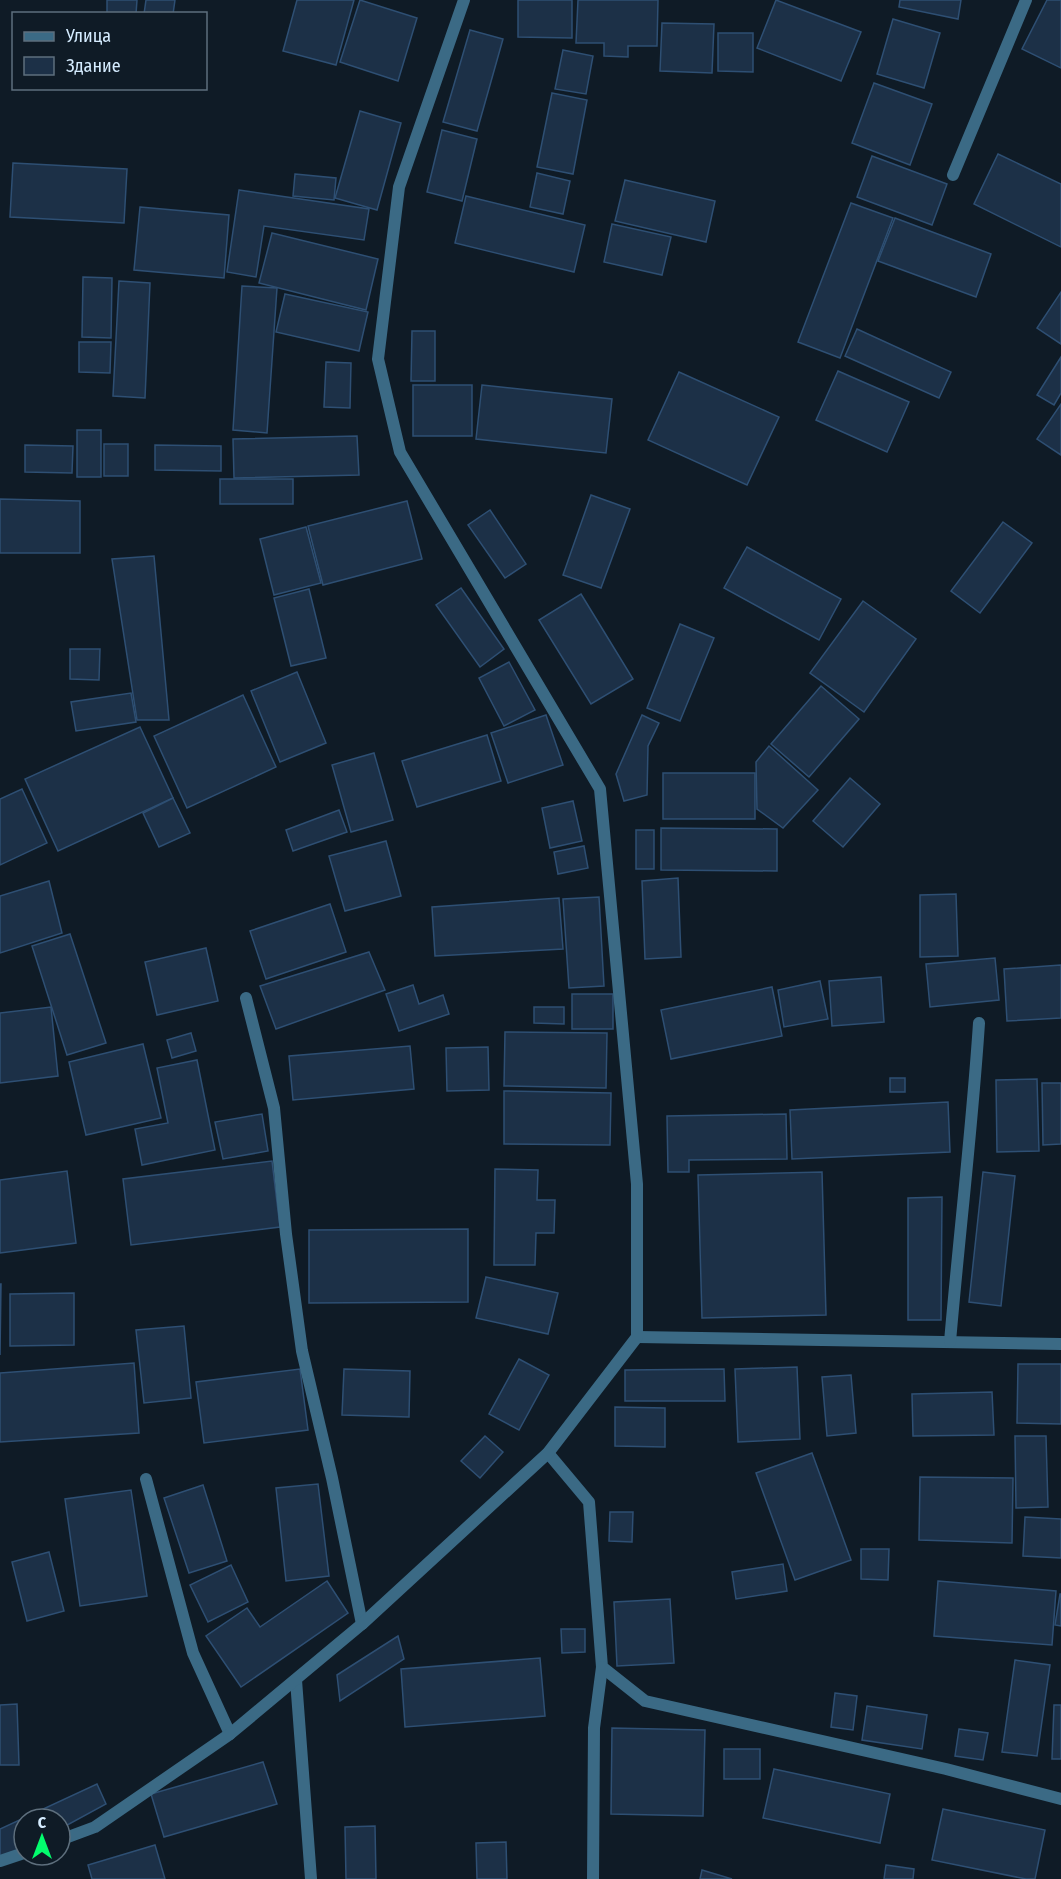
<svg xmlns="http://www.w3.org/2000/svg" width="1061" height="1879" font-family="'Fira Sans Condensed',sans-serif">
	<style>
		.building { fill: #1c3047; stroke: #2e4f73; stroke-width: 1.5 }
		.lines { fill: none; stroke-linecap: round; stroke-linejoin: round }
		.minor { stroke: #3b6a85; stroke-width: 12 }
	</style>
	<rect width="100%" height="100%" fill="#0f1b26"/>
	<g class="building">
		<path d="M107 0H137L136 14H107Z"/>
		<path d="M146 0H175L173 14H144Z"/>
		<path d="M297 0H354L336 65 283 51Z"/>
		<path d="M360 0 417 18 398 81 340 62Z"/>
		<path d="M518 0H572V38L518 37Z"/>
		<path d="M578 0H658L657 46H628V57L604 56V43H576Z"/>
		<path d="M776 0 861 32 841 81 757 48Z"/>
		<path d="M900 0H961L958 19 899 7Z"/>
		<path d="M1047 0H1061V68L1022 49Z"/>
		<path d="M893 19 940 33 924 88 877 74Z"/>
		<path d="M662 23 714 24 712 73 660 71Z"/>
		<path d="M470 30 503 39 477 131 443 122Z"/>
		<path d="M718 33H753V72L718 71Z"/>
		<path d="M563 50 593 56 586 94 555 89Z"/>
		<path d="M874 83 932 104 910 165 852 143Z"/>
		<path d="M552 93 587 100 573 174 537 167Z"/>
		<path d="M360 111 401 123 377 210 335 198Z"/>
		<path d="M442 130 477 139 462 201 427 192Z"/>
		<path d="M998 154 1061 184V247L974 204Z"/>
		<path d="M872 156 947 184 932 225 857 197Z"/>
		<path d="M13 163 127 169 124 223 10 217Z"/>
		<path d="M537 173 570 181 563 214 530 207Z"/>
		<path d="M295 174 336 178 334 200 293 196Z"/>
		<path d="M625 180 715 201 706 242 615 221Z"/>
		<path d="M239 190 369 209 364 240 264 226 256 277 227 272Z"/>
		<path d="M466 196 585 225 574 272 455 243Z"/>
		<path d="M851 203 893 218 840 358 798 342Z"/>
		<path d="M140 207 229 215 224 278 134 270Z"/>
		<path d="M895 218 991 254 976 297 878 261Z"/>
		<path d="M612 224 671 237 662 275 604 262Z"/>
		<path d="M272 233 378 259 366 310 259 283Z"/>
		<path d="M83 277 112 278 111 338 82 337Z"/>
		<path d="M119 281 150 283 145 398 113 396Z"/>
		<path d="M242 286 277 288 267 433 233 430Z"/>
		<path d="M1061 292V344L1037 328Z"/>
		<path d="M285 294 368 312 359 351 276 332Z"/>
		<path d="M857 329 951 372 939 398 845 356Z"/>
		<path d="M412 331H435V381H411Z"/>
		<path d="M79 342H111L110 373 79 372Z"/>
		<path d="M1061 357V393L1054 405 1037 395Z"/>
		<path d="M326 362 351 363 350 408 324 407Z"/>
		<path d="M838 371 909 402 887 452 816 420Z"/>
		<path d="M679 372 779 417 747 485 648 440Z"/>
		<rect x="413" y="385" width="59" height="51"/>
		<path d="M482 385 612 399 606 453 476 439Z"/>
		<path d="M1061 404V455L1037 439Z"/>
		<rect x="77" y="430" width="24" height="47"/>
		<path d="M357 436 359 475 234 478 233 439Z"/>
		<rect x="104" y="444" width="24" height="32"/>
		<path d="M25 445 73 446 72 473 25 472Z"/>
		<path d="M155 445 221 446V471L155 470Z"/>
		<rect x="220" y="479" width="73" height="25"/>
		<path d="M591 495 630 509 601 588 563 575Z"/>
		<path d="M0 499 80 501V553H0Z"/>
		<path d="M407 501 422 559 323 585 308 526Z"/>
		<path d="M490 510 526 564 505 578 468 525Z"/>
		<path d="M1003 522 1032 543 980 613 951 591Z"/>
		<path d="M306 527 321 583 274 595 260 539Z"/>
		<path d="M747 547 841 599 819 640 724 588Z"/>
		<path d="M154 556 169 720H137L112 559Z"/>
		<path d="M461 588 504 649 480 667 436 605Z"/>
		<path d="M309 589 326 658 291 666 274 598Z"/>
		<path d="M581 594 633 679 591 704 539 620Z"/>
		<path d="M863 601 916 639 864 712 810 673Z"/>
		<path d="M680 624 714 638 680 721 647 708Z"/>
		<path d="M70 649H100L99 680 70 679Z"/>
		<path d="M509 662 535 710 504 726 479 678Z"/>
		<path d="M297 672 326 743 280 762 251 691Z"/>
		<path d="M821 686 859 719 809 777 771 744Z"/>
		<path d="M131 693 136 722 76 731 71 702Z"/>
		<path d="M243 695 276 767 187 808 154 736Z"/>
		<path d="M546 715 563 765 508 783 491 733Z"/>
		<path d="M642 715 659 723 648 746 647 795 624 801 616 774Z"/>
		<path d="M140 727 173 798 58 851 25 779Z"/>
		<path d="M487 735 501 781 417 807 402 761Z"/>
		<path d="M769 746 818 790 783 828 757 809 756 762Z"/>
		<path d="M374 753 393 820 351 832 332 765Z"/>
		<rect x="663" y="773" width="92" height="46"/>
		<path d="M850 778 880 804 843 847 813 821Z"/>
		<path d="M22 789 47 843 0 865V799Z"/>
		<path d="M173 798 190 833 159 847 143 813Z"/>
		<path d="M573 801 582 841 550 848 542 808Z"/>
		<path d="M339 810 347 832 293 851 286 830Z"/>
		<path d="M661 828 777 829V871L661 870Z"/>
		<rect x="636" y="830" width="18" height="39"/>
		<path d="M386 841 401 896 345 911 329 856Z"/>
		<path d="M584 846 588 868 558 874 554 852Z"/>
		<path d="M678 878 681 957 645 959 642 881Z"/>
		<path d="M49 881 62 933 0 953V896Z"/>
		<path d="M956 894 958 956 920 957V895Z"/>
		<path d="M599 897 604 986 569 988 563 899Z"/>
		<path d="M559 898 563 949 435 956 432 907Z"/>
		<path d="M330 904 346 952 266 979 250 931Z"/>
		<path d="M70 934 106 1043 67 1055 32 946Z"/>
		<path d="M206 948 218 1001 157 1015 145 962Z"/>
		<path d="M369 952 385 990 276 1029 260 986Z"/>
		<path d="M995 958 999 1000 930 1007 926 964Z"/>
		<path d="M1061 965V1018L1007 1021 1004 969Z"/>
		<path d="M881 977 884 1022 832 1026 829 981Z"/>
		<path d="M820 981 828 1019 784 1027 778 990Z"/>
		<path d="M413 985 419 1004 443 995 449 1014 399 1031 386 994Z"/>
		<path d="M772 987 782 1036 671 1059 661 1010Z"/>
		<rect x="572" y="994" width="41" height="35"/>
		<path d="M51 1007 58 1076 0 1083V1013Z"/>
		<path d="M534 1007H564V1024L534 1023Z"/>
		<path d="M505 1032 607 1033 606 1088 504 1086Z"/>
		<path d="M191 1033 196 1051 172 1058 167 1040Z"/>
		<path d="M143 1044 161 1118 86 1135 69 1062Z"/>
		<path d="M410 1046 414 1089 293 1100 289 1056Z"/>
		<path d="M488 1047 489 1090 447 1091 446 1048Z"/>
		<path d="M197 1060 215 1150 142 1165 135 1129 168 1123 157 1068Z"/>
		<rect x="890" y="1078" width="15" height="14"/>
		<path d="M1037 1079 1039 1151 997 1152 996 1080Z"/>
		<path d="M1042 1083H1061V1144L1043 1145Z"/>
		<path d="M504 1091 611 1093 610 1145 504 1144Z"/>
		<path d="M948 1102 950 1152 792 1159 790 1110Z"/>
		<path d="M262 1114 268 1151 223 1159 215 1122Z"/>
		<path d="M786 1114 787 1159 689 1160V1172H668L667 1116Z"/>
		<path d="M272 1161 280 1227 131 1245 123 1179Z"/>
		<path d="M495 1169 538 1170 537 1200H555L554 1233H536L535 1265H494Z"/>
		<path d="M67 1171 76 1243 0 1253V1180Z"/>
		<path d="M822 1172 826 1315 702 1318 698 1175Z"/>
		<path d="M983 1172 1015 1176 1001 1306 969 1302Z"/>
		<path d="M942 1197 941 1320H908V1198Z"/>
		<path d="M468 1229V1302L309 1303V1230Z"/>
		<path d="M486 1277 558 1293 548 1334 476 1318Z"/>
		<path d="M0 1284H1L0 1355Z"/>
		<path d="M74 1293V1345L10 1346V1294Z"/>
		<path d="M184 1326 191 1398 144 1403 136 1330Z"/>
		<path d="M519 1359 549 1375 519 1430 489 1414Z"/>
		<path d="M134 1363 139 1433 0 1442V1373Z"/>
		<path d="M1018 1364H1061V1424L1017 1423Z"/>
		<path d="M797 1367 800 1439 738 1442 735 1369Z"/>
		<path d="M300 1369 308 1430 204 1443 196 1382Z"/>
		<path d="M344 1369 410 1371 409 1417 342 1415Z"/>
		<path d="M724 1369 725 1401H625V1370Z"/>
		<path d="M851 1375 856 1433 827 1436 822 1377Z"/>
		<path d="M992 1392 994 1435 913 1436 912 1394Z"/>
		<path d="M615 1407 665 1408V1447L615 1446Z"/>
		<path d="M485 1436 503 1452 480 1478 461 1461Z"/>
		<path d="M1015 1436H1046L1048 1507 1016 1508Z"/>
		<path d="M812 1453 851 1560 795 1580 756 1473Z"/>
		<path d="M920 1477 1013 1478 1012 1543 919 1540Z"/>
		<path d="M318 1484 329 1576 286 1581 276 1488Z"/>
		<path d="M203 1485 227 1561 189 1573 164 1498Z"/>
		<path d="M131 1490 147 1596 80 1606 65 1499Z"/>
		<path d="M610 1512H633L632 1542 609 1541Z"/>
		<path d="M1025 1517 1061 1519V1558L1023 1556Z"/>
		<path d="M861 1549H889L888 1580 861 1579Z"/>
		<path d="M49 1552 64 1611 27 1621 12 1562Z"/>
		<path d="M783 1564 787 1591 736 1599 732 1572Z"/>
		<path d="M231 1565 248 1602 208 1622 190 1585Z"/>
		<path d="M327 1581 348 1613 241 1687 206 1636 247 1608 260 1627Z"/>
		<path d="M938 1581 1056 1591 1052 1645 934 1636Z"/>
		<path d="M1060 1594H1061V1626L1055 1625Z"/>
		<path d="M670 1599 674 1663 617 1666 614 1602Z"/>
		<path d="M561 1629H585V1652L562 1653Z"/>
		<path d="M398 1636 404 1659 340 1701 337 1675Z"/>
		<path d="M540 1658 545 1716 405 1727 401 1669Z"/>
		<path d="M1015 1660 1050 1665 1037 1756 1002 1752Z"/>
		<path d="M835 1693 857 1696 853 1730 831 1727Z"/>
		<path d="M17 1704 19 1765H0V1705Z"/>
		<path d="M1054 1705H1061V1759H1052Z"/>
		<path d="M867 1706 927 1715 922 1749 862 1740Z"/>
		<path d="M612 1728 705 1730 703 1816 611 1814Z"/>
		<path d="M959 1729 988 1733 983 1760 955 1756Z"/>
		<rect x="724" y="1749" width="36" height="30"/>
		<path d="M263 1762 277 1804 164 1837 151 1794Z"/>
		<path d="M774 1769 890 1794 880 1843 763 1818Z"/>
		<path d="M97 1784 106 1804 60 1829V1819H24V1850L0 1858V1829Z"/>
		<path d="M943 1809 1045 1830 1035 1879H1026L932 1860Z"/>
		<path d="M375 1826 376 1879H346L345 1827Z"/>
		<path d="M506 1842 507 1879H477L476 1843Z"/>
		<path d="M155 1845 165 1879H92L88 1865Z"/>
		<path d="M886 1865 914 1869 913 1879H884Z"/>
		<path d="M702 1870 732 1879H700Z"/>
	</g>
	<g class="lines">
		<g class="minor">
			<path d="M953 175 1026 0"/>
			<path d="M246 998 274 1108 286 1234 302 1351 332 1478 362 1624"/>
			<path d="M637 1337 1061 1344"/>
			<path d="M950 1342C959 1236 972 1130 979 1023"/>
			<path d="M548 1453 589 1502 602 1667 645 1701 946 1769 1061 1799"/>
			<path d="M146 1479 193 1653 230 1734"/>
			<path d="M296 1680 311 1879"/>
			<path d="M60 1840 95 1827 230 1734 362 1624 548 1453 637 1337V1184L600 789 400 452 378 359 399 187 464 0"/>
			<path d="M0 1861 24 1853"/>
			<path d="M593 1879 594 1728 602 1667"/>
		</g>
	</g>
	<rect x="12" y="12" width="195" height="78" fill="#0f1b26" stroke="#5e6f7d" stroke-width="1.5"/>
	<rect x="24" y="32" width="30" height="9" fill="#3b6a85" stroke="#5e6f7d" stroke-width="1.5"/>
	<text x="66" y="42" font-size="18" fill="#d5ecff">Улица</text>
	<rect x="24" y="57" width="30" height="18" fill="#1c3047" stroke="#5e6f7d" stroke-width="1.5"/>
	<text x="66" y="72" font-size="18" fill="#d5ecff">Здание</text>
	<g transform="translate(42 1837)"><circle r="28" fill="#0f1b26" stroke="#5e6f7d" stroke-width="1.5"/>
	<path d="M0-4.5L10 22L0 15L-10 22Z" fill="#03fc6d"/>
	<text y="-9" font-size="16" font-weight="bold" text-anchor="middle" fill="#d5ecff">С</text>
	</g>
</svg>
